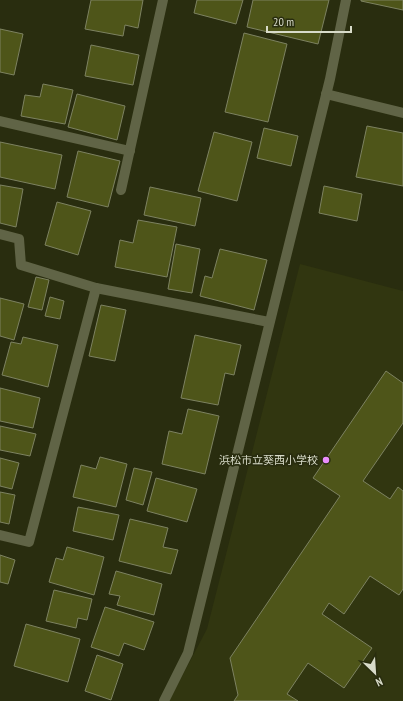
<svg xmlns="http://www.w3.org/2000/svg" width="403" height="701" font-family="'PT Sans Narrow','Noto Sans JP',sans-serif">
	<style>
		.built { fill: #313610 }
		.building { fill: #4e5519; stroke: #7d8261 }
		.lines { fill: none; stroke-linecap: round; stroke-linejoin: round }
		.minor { stroke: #606446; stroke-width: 10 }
		.poi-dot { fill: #ea8dfd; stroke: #292d0f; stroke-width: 1.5 }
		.labels { text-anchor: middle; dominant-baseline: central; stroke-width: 3.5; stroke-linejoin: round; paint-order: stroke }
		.poi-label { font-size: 11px; fill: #d8dbc9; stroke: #292d0f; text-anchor: end }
	</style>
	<rect width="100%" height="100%" fill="#292d0f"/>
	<path class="built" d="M300 264 403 291V701H169L207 629Z"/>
	<g class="building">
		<path d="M91 0H143L138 28 125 25 123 36 85 29Z"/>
		<path d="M197 0H243L236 24 194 13Z"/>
		<path d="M253 0H329L318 44 247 27Z"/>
		<path d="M361 0H403V10L361 1Z"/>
		<path d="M0 29 23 34 14 75 0 72Z"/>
		<path d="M244 33 287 44 268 122 225 112Z"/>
		<path d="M91 45 139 55 133 85 85 76Z"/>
		<path d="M43 84 73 90 65 124 21 116 25 95 40 97Z"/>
		<path d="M77 94 125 106 117 140 68 127Z"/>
		<path d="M367 126 403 133V186L356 177Z"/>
		<path d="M264 128 298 136 291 166 257 158Z"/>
		<path d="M214 132 252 142 237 201 198 191Z"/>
		<path d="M0 142 62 155 55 189 0 177Z"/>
		<path d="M78 151 120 161 108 207 67 197Z"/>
		<path d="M0 185 23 189 16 227 0 223Z"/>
		<path d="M324 186 362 194 357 221 319 213Z"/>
		<path d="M150 187 201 198 195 226 144 215Z"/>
		<path d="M57 202 91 211 78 255 45 245Z"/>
		<path d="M138 220 177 227 167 277 115 267 120 240 133 243Z"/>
		<path d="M176 244 200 249 192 293 168 289Z"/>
		<path d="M220 249 267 260 254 310 200 296 205 276 212 278Z"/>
		<path d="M36 277 49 280 42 310 28 307Z"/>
		<path d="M50 297 64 301 60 319 45 316Z"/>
		<path d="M0 298 24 304 14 340 0 336Z"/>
		<path d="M101 305 126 310 115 361 89 356Z"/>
		<path d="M195 335 241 345 234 375 225 373 218 405 181 398Z"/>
		<path d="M23 337 58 345 48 387 2 375 11 342 21 344Z"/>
		<path d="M386 371 403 383V423L363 481 390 499 398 487 403 491V589L399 595 370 576 344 614 329 603 322 614 372 648 344 688 308 663 287 694 298 701H234L238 695 230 658 340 496 313 478Z"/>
		<path d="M0 388 40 398 33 428 0 421Z"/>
		<path d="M188 409 219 416 205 474 162 464 169 431 182 434Z"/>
		<path d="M0 426 36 434 30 456 0 450Z"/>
		<path d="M100 457 127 464 116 507 73 497 81 465 96 469Z"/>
		<path d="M0 458 19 463 12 489 0 486Z"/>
		<path d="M134 468 152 472 143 505 126 500Z"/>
		<path d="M156 478 197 489 187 522 147 511Z"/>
		<path d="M0 492 15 495 9 524 0 522Z"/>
		<path d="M78 507 119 515 113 540 73 531Z"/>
		<path d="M130 519 168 528 163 547 178 550 171 574 119 561Z"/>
		<path d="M67 547 104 557 94 595 49 582 56 558 63 560Z"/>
		<path d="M0 555 15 560 8 584 0 582Z"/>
		<path d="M116 571 162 584 154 615 117 605 120 596 109 594Z"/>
		<path d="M54 590 92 599 87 620 78 618 76 628 46 621Z"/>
		<path d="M105 607 154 622 144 650 124 643 119 656 91 647Z"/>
		<path d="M26 624 80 639 68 682 14 666Z"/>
		<path d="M97 655 123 664 111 700 85 691Z"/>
	</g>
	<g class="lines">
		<g class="minor">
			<path d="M326 94 403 113"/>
			<path d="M0 121 130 151"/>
			<path d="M121 190 163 0"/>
			<path d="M0 234 19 239 21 265 96 288 269 322"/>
			<path d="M0 535 29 542 96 288"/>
			<path d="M164 701 188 653 330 79 346 0"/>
		</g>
	</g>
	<circle class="poi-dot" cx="326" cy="460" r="4"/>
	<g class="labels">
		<g class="poi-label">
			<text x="318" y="460">浜松市立葵西小学校</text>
		</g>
	</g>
	<g transform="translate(375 673) rotate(155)" stroke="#292d0f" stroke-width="3" paint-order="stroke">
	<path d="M0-3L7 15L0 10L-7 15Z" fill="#d8dbc9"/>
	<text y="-6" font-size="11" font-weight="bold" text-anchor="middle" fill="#d8dbc9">N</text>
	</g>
	<path d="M267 26v6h84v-6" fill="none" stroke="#d8dbc9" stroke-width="2"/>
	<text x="273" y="26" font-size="12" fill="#d8dbc9" stroke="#292d0f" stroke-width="3" paint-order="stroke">20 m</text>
</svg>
